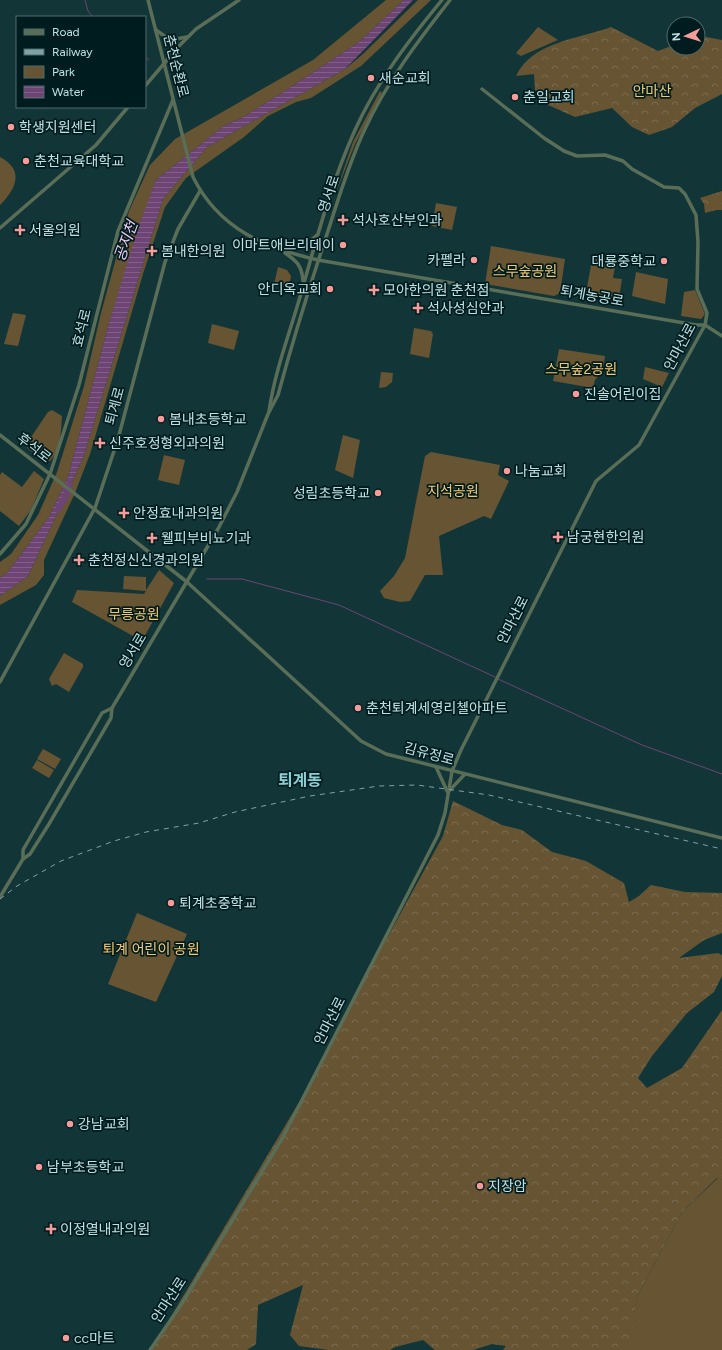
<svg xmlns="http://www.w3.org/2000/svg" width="722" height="1350" font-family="Figtree,'Noto Sans KR',sans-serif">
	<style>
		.green { fill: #675433 }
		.forest { fill: url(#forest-crowns) }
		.water { fill: url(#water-rules) }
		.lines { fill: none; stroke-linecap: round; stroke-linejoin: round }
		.stream { stroke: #6d4474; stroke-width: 1 }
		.river { stroke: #6d4474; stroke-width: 6 }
		.minor { stroke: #5a6d57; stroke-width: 3.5 }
		.rail { stroke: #80a2a4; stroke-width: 1; stroke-dasharray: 5 5; stroke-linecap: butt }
		.poi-dot { fill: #f59b9a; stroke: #011c1e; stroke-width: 1.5 }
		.labels { text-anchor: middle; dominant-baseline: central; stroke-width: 3.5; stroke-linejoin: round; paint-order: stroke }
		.street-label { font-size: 14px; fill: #c0e0e2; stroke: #011c1e }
		.poi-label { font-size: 14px; fill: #c0e0e2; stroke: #011c1e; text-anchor: start }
		.park-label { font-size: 14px; fill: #f7c76e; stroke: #011c1e }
		.water-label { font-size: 15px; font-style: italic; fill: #f1cbf8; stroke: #011c1e }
		.quarter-label { font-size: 16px; font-weight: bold; fill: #8bcfd4; stroke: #011c1e }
	</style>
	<defs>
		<pattern id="forest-crowns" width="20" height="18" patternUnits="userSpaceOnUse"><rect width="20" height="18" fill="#675433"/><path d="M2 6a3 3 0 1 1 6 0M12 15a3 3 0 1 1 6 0" fill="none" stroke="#7b6c50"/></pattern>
		<pattern id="water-rules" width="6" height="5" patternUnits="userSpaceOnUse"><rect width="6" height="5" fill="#6d4474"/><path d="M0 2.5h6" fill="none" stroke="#805f88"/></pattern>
	</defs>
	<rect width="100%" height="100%" fill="#123638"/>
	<g class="green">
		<path d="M386 0H404L359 42 285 91 242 118 224 126 156 180 109 323 68 477 49 517 8 572 0 578V562L11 554 38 515 57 472 84 386 101 313 129 211 150 165 175 139 313 60Z"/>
		<path d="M418 0H431L361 66 311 98 296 102 268 116 244 137 186 178 165 207 143 274 90 454 75 493 44 560V575L36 585 0 605V596L28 576 83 458 163 199 207 147 345 69 363 54Z"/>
		<path d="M538 27 558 40 521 56 516 53Z"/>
		<path d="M380 91 382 93 355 144 335 195 353 142Z"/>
		<path d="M0 157C25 170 16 189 0 205Z"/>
		<path d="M436 203 457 207 452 230 432 226Z"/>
		<path d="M491 246 565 259 560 293 554 296 485 284Z"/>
		<path d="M596 257 613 260 615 267 613 278 622 279 619 298 586 293 592 260Z"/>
		<path d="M278 267 287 270 291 276 289 287 274 284Z"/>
		<path d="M636 272 668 279 665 304 632 296Z"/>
		<path d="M695 290 705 314 701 319 681 316 684 292Z"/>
		<path d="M13 313 26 315 18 346 4 344Z"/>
		<path d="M212 324 239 331 234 350 208 343Z"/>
		<path d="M414 328 431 331 433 334 429 358 410 354Z"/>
		<path d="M559 349 605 356 603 371 595 380 593 388 553 381Z"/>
		<path d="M645 367 669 373 662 387 643 379Z"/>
		<path d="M381 372 393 373 392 382 386 387 379 388Z"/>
		<path d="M52 410 62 416C61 430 61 450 50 461H43L25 446 48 412Z"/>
		<path d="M343 435 360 440 353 478 335 470Z"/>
		<path d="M431 452 500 465 498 475 509 481 491 519 484 516 439 536 443 575H425L410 601 400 602 384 598 380 591 394 576 405 558 425 456Z"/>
		<path d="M164 455 185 460 179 485 158 480Z"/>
		<path d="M34 471 44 479 31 510 19 526 0 511V475L2 472 22 487Z"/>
		<path d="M159 570 174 583 142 641 72 602 77 590 144 594 146 591 123 589 124 576 146 577V590Z"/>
		<path d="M64 653 83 664V667L69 692 56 684 52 686 49 679Z"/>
		<path d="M43 749 61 759 55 769 37 759Z"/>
		<path d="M37 760 54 770 49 778 32 768Z"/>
		<path d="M137 913 187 934 156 1002 108 984Z"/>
		<path d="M718 1178 722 1180V1350H627L637 1297 682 1212Z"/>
	</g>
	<g class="forest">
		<path d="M611 27 658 51 674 45V48H698V37L701 36 722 40V94L695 108 672 127 649 135 632 127 612 108 575 117 539 101 535 90 534 74 516 76C533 41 579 39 611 27Z"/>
		<path d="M722 191V210H716L705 213 704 204 700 198Z"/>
		<path d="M453 801 502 825 522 830 552 852 586 861 624 883 629 902 639 896 651 885 685 892 722 893V933L704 940 679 958 718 953 722 955V976L714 992 687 1013 652 1056 638 1078 647 1088 682 1068 722 1010V1180L717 1178 682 1212 637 1297 629 1350H503L506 1346 492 1344 473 1350H435L423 1340 395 1347 390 1350H329L299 1346 290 1335 303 1285 258 1305 256 1344 247 1350H151L307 1089 341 1022 443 836Z"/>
	</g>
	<path class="water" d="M404 0H413L345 69 207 147 163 199 83 458 28 576 0 596V578L8 572 49 517 68 477 109 323 138 228 156 180 224 126 242 118 285 91 359 42Z"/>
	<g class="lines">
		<g class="stream">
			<path d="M85 0 88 11 93 17"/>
			<path d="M145 57 149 60"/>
			<path d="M207 579H242L339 605 495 677"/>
			<path d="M498 679 642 745 722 774"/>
		</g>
		<path class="river" d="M58 510 66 496 70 484"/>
		<g class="minor">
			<path d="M148 0 193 177C219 229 265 248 318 260L696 325H705L722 336"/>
			<path d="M156 30 170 40 187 37"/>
			<path d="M145 86 179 46 196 29 239 0"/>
			<path d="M0 228 96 145 128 107"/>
			<path d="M282 250 304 246 317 235"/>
			<path d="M285 253C297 261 302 266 303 281"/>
			<path d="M269 411C275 371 289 335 300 297 316 241 331 183 355 130 376 83 409 40 442 0"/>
			<path d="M0 435 187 582 361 741 386 754 722 838"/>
			<path d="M0 554 26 524 50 474 79 385 118 231 173 100"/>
			<path d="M0 682 95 508 118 439 165 262 178 229 200 191"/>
			<path d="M436 767 448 793"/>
			<path d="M449 791 465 774"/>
			<path d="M23 859V850L102 713 112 708"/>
			<path d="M0 897 23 859 30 854 49 824 111 718 112 708 218 529 237 492 268 414 278 395C293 340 310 285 328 231 339 197 349 163 364 131 386 83 418 41 450 0"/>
			<path d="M150 1350 181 1305 283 1137 438 835 445 813 452 771 461 750 596 481 639 445 705 325 707 313 697 289 698 242 696 215 685 194 679 188 664 187 632 169 623 161 605 155 577 156 564 151 544 138 482 89"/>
		</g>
		<path class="rail" d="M0 899 17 886 61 861 114 841 146 832 199 823 235 812 310 796 379 786 417 785 489 795 722 849"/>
	</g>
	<g class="poi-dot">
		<circle cx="371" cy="78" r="4"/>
		<circle cx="515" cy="97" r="4"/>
		<circle cx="11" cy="127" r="4"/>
		<circle cx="26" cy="161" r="4"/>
		<path d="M341 214h4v4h4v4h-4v4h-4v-4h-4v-4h4z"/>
		<path d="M18 224h4v4h4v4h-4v4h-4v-4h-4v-4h4z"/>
		<circle cx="343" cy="245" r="4"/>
		<path d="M150 245h4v4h4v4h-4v4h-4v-4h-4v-4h4z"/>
		<circle cx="474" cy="260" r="4"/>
		<circle cx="664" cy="261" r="4"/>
		<circle cx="330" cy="289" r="4"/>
		<path d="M372 284h4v4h4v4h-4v4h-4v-4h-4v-4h4z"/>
		<path d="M416 302h4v4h4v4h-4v4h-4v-4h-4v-4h4z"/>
		<circle cx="576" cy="394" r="4"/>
		<circle cx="161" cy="419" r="4"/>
		<path d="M98 437h4v4h4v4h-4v4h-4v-4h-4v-4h4z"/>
		<circle cx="507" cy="471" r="4"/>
		<circle cx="378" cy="493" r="4"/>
		<path d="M122 507h4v4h4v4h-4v4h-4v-4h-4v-4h4z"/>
		<path d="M556 531h4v4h4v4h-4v4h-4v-4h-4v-4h4z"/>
		<path d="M150 532h4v4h4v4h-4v4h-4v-4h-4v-4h4z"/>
		<path d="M77 554h4v4h4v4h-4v4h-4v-4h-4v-4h4z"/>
		<circle cx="358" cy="708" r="4"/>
		<circle cx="171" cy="903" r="4"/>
		<circle cx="70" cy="1124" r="4"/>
		<circle cx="39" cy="1167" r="4"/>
		<circle cx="480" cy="1186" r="4"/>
		<path d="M49 1223h4v4h4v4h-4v4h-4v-4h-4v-4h4z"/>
		<circle cx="66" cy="1338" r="4"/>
	</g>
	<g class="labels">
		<g class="street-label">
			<text transform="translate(176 66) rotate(76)">춘천순환로</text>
			<text transform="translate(329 194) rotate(-71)">영서로</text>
			<text transform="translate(592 296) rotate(10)">퇴계농공로</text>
			<text transform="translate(82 328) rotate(-76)">효석로</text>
			<text transform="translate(680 347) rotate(-62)">안마산로</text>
			<text transform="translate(115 406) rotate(-75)">퇴계로</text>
			<text transform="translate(34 448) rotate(38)">후석로</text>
			<text transform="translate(513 620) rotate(-63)">안마산로</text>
			<text transform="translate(133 651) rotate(-59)">영서로</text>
			<text transform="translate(429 754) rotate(15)">김유정로</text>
			<text transform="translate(330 1021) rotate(-63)">안마산로</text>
			<text transform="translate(169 1300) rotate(-57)">안마산로</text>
		</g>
		<g class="poi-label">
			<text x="379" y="78">새순교회</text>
			<text x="523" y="97">춘일교회</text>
			<text x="19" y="127">학생지원센터</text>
			<text x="34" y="161">춘천교육대학교</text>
			<text x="352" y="220">석사호산부인과</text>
			<text x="29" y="230">서울의원</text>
			<text x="335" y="245" text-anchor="end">이마트애브리데이</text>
			<text x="161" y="251">봄내한의원</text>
			<text x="466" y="260" text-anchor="end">카펠라</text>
			<text x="656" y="261" text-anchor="end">대룡중학교</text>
			<text x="322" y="289" text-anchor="end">안디옥교회</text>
			<text x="383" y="290">모아한의원 춘천점</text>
			<text x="427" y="308">석사성심안과</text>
			<text x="584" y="394">진솔어린이집</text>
			<text x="169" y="419">봄내초등학교</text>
			<text x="109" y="443">신주호정형외과의원</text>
			<text x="515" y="471">나눔교회</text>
			<text x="370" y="493" text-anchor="end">성림초등학교</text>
			<text x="133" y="513">안정효내과의원</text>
			<text x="567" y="537">남궁현한의원</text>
			<text x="161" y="538">웰피부비뇨기과</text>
			<text x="88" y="560">춘천정신신경과의원</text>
			<text x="366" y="708">춘천퇴계세영리첼아파트</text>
			<text x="179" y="903">퇴계초중학교</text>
			<text x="78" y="1124">강남교회</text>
			<text x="47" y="1167">남부초등학교</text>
			<text x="488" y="1186">지장암</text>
			<text x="60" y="1229">이정열내과의원</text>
			<text x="74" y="1338">cc마트</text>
		</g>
		<g class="park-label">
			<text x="652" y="91">안마산</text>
			<text x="525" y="271">스무숲공원</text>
			<text x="581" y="369">스무숲2공원</text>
			<text x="453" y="491">지석공원</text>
			<text x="134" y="614">무릉공원</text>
			<text x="151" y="949">퇴계 어린이 공원</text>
		</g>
		<g class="water-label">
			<text transform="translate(126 241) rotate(-70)">공지천</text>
		</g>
		<g class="quarter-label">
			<text x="300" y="780">퇴계동</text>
		</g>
	</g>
	<rect x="16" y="16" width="130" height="92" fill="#011c1e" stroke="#4d6a6c"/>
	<rect x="24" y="29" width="20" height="6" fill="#5a6d57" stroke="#4d6a6c"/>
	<text x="52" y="36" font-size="12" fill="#c0e0e2">Road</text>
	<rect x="24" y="49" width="20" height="6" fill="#80a2a4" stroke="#4d6a6c"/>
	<text x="52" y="56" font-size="12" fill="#c0e0e2">Railway</text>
	<rect x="24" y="66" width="20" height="12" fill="#675433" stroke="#4d6a6c"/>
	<text x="52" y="76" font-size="12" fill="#c0e0e2">Park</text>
	<rect x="24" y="86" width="20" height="12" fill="url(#water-rules)" stroke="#4d6a6c"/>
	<text x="52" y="96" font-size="12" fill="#c0e0e2">Water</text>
	<g transform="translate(686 36) rotate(266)"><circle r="19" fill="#011c1e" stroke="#4d6a6c"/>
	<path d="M0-3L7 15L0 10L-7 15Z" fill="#f59b9a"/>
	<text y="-6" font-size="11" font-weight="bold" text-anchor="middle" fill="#c0e0e2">N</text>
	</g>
</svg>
